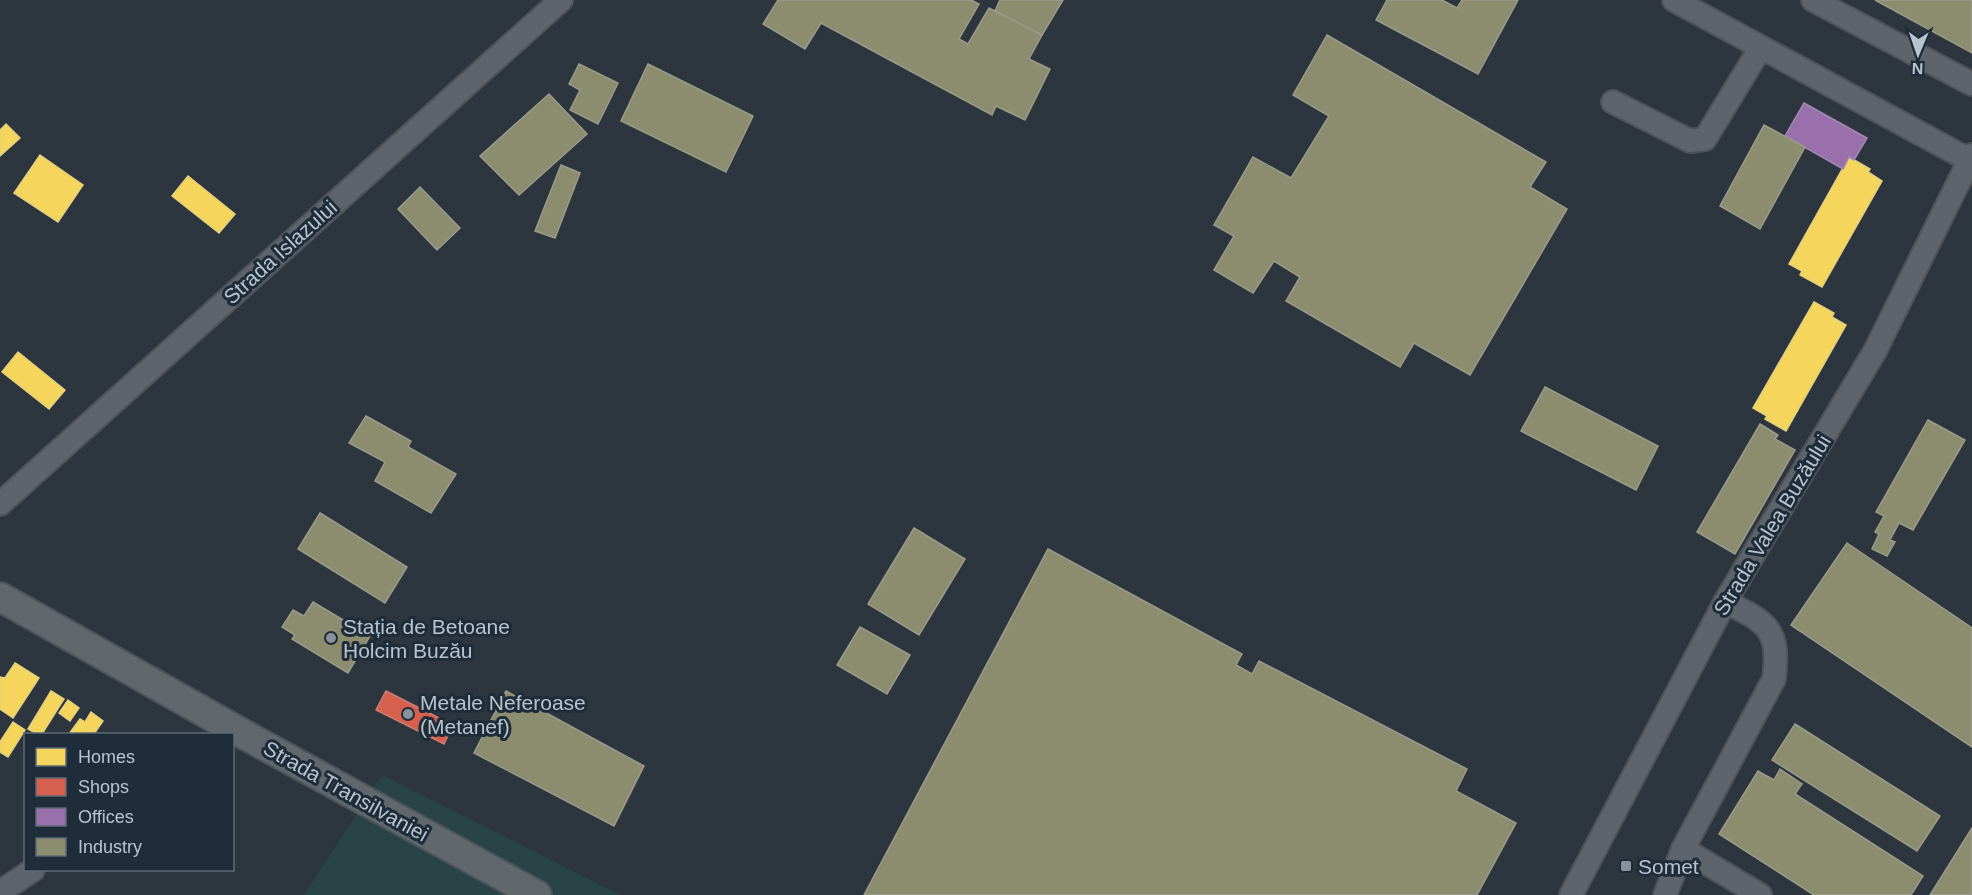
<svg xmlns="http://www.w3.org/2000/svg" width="1972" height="895" font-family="Helvetica,sans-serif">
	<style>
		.green { fill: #294446 }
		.homes { fill: #f6d55c; stroke: #e3d07e; stroke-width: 1.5 }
		.shops { fill: #d6604d; stroke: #cd7e74; stroke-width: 1.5 }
		.offices { fill: #9970ab; stroke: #a289b6; stroke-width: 1.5 }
		.industry { fill: #8c8c6e; stroke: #999c8b; stroke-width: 1.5 }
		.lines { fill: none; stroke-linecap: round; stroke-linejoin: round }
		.minor-casing { stroke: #4c5258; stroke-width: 26 }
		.major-casing { stroke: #4b535b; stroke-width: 32 }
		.minor { stroke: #5e646b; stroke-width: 22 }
		.major { stroke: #60676d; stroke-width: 28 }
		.poi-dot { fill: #87929c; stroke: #1f2d3b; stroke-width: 2 }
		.labels { text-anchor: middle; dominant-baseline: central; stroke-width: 6; stroke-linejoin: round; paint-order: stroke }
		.street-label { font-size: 21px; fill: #b8c3ce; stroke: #1f2d3b }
		.poi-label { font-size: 21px; fill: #b8c3ce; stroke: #1f2d3b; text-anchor: start }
	</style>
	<rect width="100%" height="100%" fill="#2d363e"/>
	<path class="green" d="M382 775 621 895H304Z"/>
	<g class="homes">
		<path d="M6 124 20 138 0 156V130Z"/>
		<path d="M40 155 83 185 58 222 14 193Z"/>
		<path d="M1849 157 1870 169 1868 172 1882 181 1822 287 1800 275 1802 271 1789 264Z"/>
		<path d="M188 176 235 214 219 233 172 196Z"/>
		<path d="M1814 302 1834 313 1832 317 1846 325 1786 431 1765 419 1767 416 1753 408Z"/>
		<path d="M18 352 65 390 49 409 2 372Z"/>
		<path d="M15 663 39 678 13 718 0 709V677L5 678Z"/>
		<path d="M51 691 64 699 42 734H37L28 729Z"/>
		<path d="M68 700 79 708 70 721 59 713Z"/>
		<path d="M91 712 103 721 94 734H69L80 719 85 722Z"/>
		<path d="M13 722 25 730 8 757 0 752V742Z"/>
	</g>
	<path class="shops" d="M386 691 453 725 444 744 376 710Z"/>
	<path class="offices" d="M1804 103 1867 138 1854 160 1849 157 1843 169 1785 136Z"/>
	<g class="industry">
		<path d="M778 0H971L979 4 959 39 968 44 989 8 1042 35 1029 59 1050 69 1025 120 996 106 992 115 821 23 805 49 763 24Z"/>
		<path d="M1000 0H1063L1042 35 995 11Z"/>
		<path d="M1387 0H1442L1457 8 1462 0H1518L1478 74 1376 20Z"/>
		<path d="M1875 0H1972V53Z"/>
		<path d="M1327 35 1546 162 1530 187 1567 209 1470 375 1414 343 1400 367 1286 301 1300 277 1274 261 1253 293 1214 270 1234 236 1214 225 1253 157 1291 178 1329 116 1293 95Z"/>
		<path d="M579 64 618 83 598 124 570 110 580 90 569 84Z"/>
		<path d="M648 64 753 116 726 172 621 121Z"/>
		<path d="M549 94 587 134 519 195 480 156Z"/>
		<path d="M1764 125 1805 147 1760 229 1720 206Z"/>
		<path d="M561 165 580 173 555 238 535 231Z"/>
		<path d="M420 187 460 228 437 250 398 209Z"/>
		<path d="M1545 387 1658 446 1636 490 1521 431Z"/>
		<path d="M366 416 411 441 408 447 456 474 431 513 375 481 385 462 349 443Z"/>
		<path d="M1928 420 1965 440 1913 530 1899 523 1890 540 1895 542 1887 556 1872 549 1879 534 1875 532 1884 516 1876 512Z"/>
		<path d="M1760 424 1778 435 1775 439 1795 450 1735 554 1697 532Z"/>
		<path d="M320 513 407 567 385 603 298 549Z"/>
		<path d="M914 528 965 559 919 635 868 604Z"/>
		<path d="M1847 543 1972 628V747L1791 625Z"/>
		<path d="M1048 549 1242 654 1236 665 1252 674 1259 661 1467 769 1456 791 1516 823 1477 895H864Z"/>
		<path d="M313 602 370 636 348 673 292 639 295 635 282 627 293 610 304 616Z"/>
		<path d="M860 627 910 655 887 694 837 665Z"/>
		<path d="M506 691 644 766 614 826 474 753Z"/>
		<path d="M1795 724 1940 816 1917 851 1772 760Z"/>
		<path d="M1780 769 1802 784 1795 794 1923 876 1911 895H1814L1719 834 1758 771 1774 780Z"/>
		<path d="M1972 828V895H1930Z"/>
	</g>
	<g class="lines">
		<defs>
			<g id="minor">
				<path d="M1674 0 1969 160"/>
				<path d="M1813 0 1972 84"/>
				<path d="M1613 102 1690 141 1705 139 1761 47"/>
				<path d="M0 504 561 0"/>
				<path d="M1683 849 1760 895"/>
				<path d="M0 892 33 870"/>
				<path d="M1571 895 1725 602 1875 351 1972 155"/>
				<path d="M1665 895 1683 849 1774 679C1780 630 1768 622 1725 602"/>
			</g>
			<path id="major" d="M0 597 245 735 537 895"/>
		</defs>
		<use href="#minor" class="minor-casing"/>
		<use href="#major" class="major-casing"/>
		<use href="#minor" class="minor"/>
		<use href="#major" class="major"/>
	</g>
	<g class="poi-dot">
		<circle cx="331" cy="638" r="6"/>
		<circle cx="408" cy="714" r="6"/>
		<rect x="1620" y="860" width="12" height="12" rx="3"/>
	</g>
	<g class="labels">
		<g class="street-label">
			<text transform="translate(280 252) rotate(-42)">Strada Islazului</text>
			<text transform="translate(1772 525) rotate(-59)">Strada Valea Buzăului</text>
			<text transform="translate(346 791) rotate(29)">Strada Transilvaniei</text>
		</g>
		<g class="poi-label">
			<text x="343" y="626">Stația de Betoane<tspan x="343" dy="24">Holcim Buzău</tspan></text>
			<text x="420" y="702">Metale Neferoase<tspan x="420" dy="24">(Metanef)</tspan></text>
			<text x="1638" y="866">Somet</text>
		</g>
	</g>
	<rect x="24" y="733" width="210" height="138" fill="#1f2d3b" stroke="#5c6976" stroke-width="1.5"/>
	<rect x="36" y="748" width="30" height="18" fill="#f6d55c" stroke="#5c6976" stroke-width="1.5"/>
	<text x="78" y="763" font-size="18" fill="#b8c3ce">Homes</text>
	<rect x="36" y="778" width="30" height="18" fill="#d6604d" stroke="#5c6976" stroke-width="1.5"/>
	<text x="78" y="793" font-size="18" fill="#b8c3ce">Shops</text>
	<rect x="36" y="808" width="30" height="18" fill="#9970ab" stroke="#5c6976" stroke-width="1.5"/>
	<text x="78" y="823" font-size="18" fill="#b8c3ce">Offices</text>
	<rect x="36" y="838" width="30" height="18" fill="#8c8c6e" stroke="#5c6976" stroke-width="1.5"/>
	<text x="78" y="853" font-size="18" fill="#b8c3ce">Industry</text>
	<g transform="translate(1918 54) rotate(182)" stroke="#1f2d3b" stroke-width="4.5" paint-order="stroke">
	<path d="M0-4.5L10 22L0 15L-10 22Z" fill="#b8c3ce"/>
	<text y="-9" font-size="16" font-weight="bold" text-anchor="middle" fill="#b8c3ce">N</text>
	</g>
</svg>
